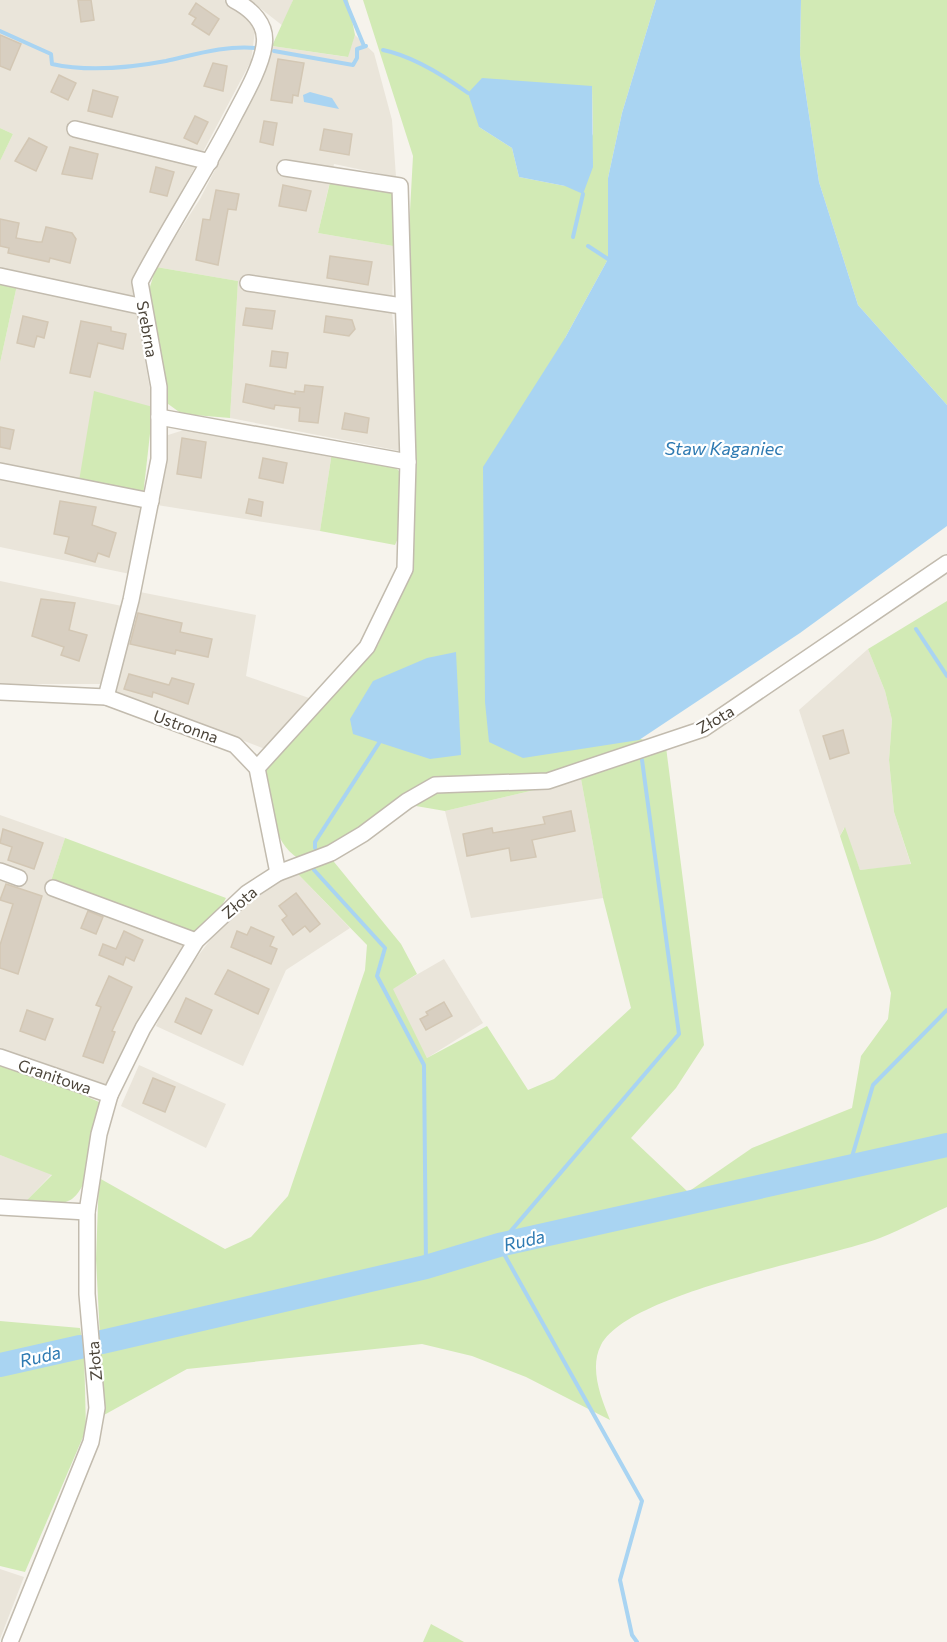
<svg xmlns="http://www.w3.org/2000/svg" width="947" height="1642" font-family="Commissioner,sans-serif">
	<style>
		.residential { fill: #eae5da }
		.green { fill: #d2eab5; fill-rule: evenodd }
		.water { fill: #a9d4f2 }
		.lines { fill: none; stroke-linecap: round; stroke-linejoin: round }
		.stream { stroke: #a9d4f2; stroke-width: 4 }
		.river { stroke: #a9d4f2; stroke-width: 24 }
		.building { fill: #d8cfc1; stroke: #d3c7b4; stroke-width: 1.5 }
		.minor-casing { stroke: #c2bbae; stroke-width: 18 }
		.minor { stroke: #fff; stroke-width: 15 }
		.labels { text-anchor: middle; dominant-baseline: central; stroke-width: 4.5; stroke-linejoin: round; paint-order: stroke }
		.street-label { font-size: 16px; fill: #4b4439; stroke: #fff }
		.water-label { font-size: 18px; font-style: italic; fill: #2e7ab2; stroke: #fff }
	</style>
	<rect width="100%" height="100%" fill="#f6f3ec"/>
	<g class="residential">
		<path d="M0 0H224L249 17 255 31 251 61 132 286 153 407 79 481 0 466V363L17 285 0 281V161L13 134 0 128Z"/>
		<path d="M250 0H293L283 26Z"/>
		<path d="M355 35 374 53 392 120 396 177 334 164 318 233 393 246 392 313 397 355 400 451 230 418 238 281 156 267 200 199 255 92 272 46 347 57Z"/>
		<path d="M187 429 332 452 320 531 157 505 165 436Z"/>
		<path d="M0 477 144 507 130 574 0 547Z"/>
		<path d="M0 581 122 606 103 684H0Z"/>
		<path d="M140 592 256 615 246 676 309 698 265 749 115 691Z"/>
		<path d="M868 649 885 691 892 720 889 760 894 812 911 865 860 870 844 828 840 836 799 710Z"/>
		<path d="M581 779 603 898 471 918 445 811Z"/>
		<path d="M0 815 65 838 51 881 195 935 106 1090 0 1052Z"/>
		<path d="M297 873 350 928 286 970 243 1066 156 1026 170 992 228 917 253 896Z"/>
		<path d="M444 959 483 1023 427 1058 392 989Z"/>
		<path d="M139 1065 226 1104 206 1148 121 1106Z"/>
		<path d="M0 1155 52 1174 25 1202 0 1201Z"/>
		<path d="M0 1569 24 1577 0 1639Z"/>
	</g>
	<g class="green">
		<path d="M293 0H348L355 35 348 57 272 46Z"/>
		<path d="M363 0H656L622 113 608 178V259L565 338 638 738 666 747 704 1045 676 1088 631 1138 688 1192 752 1148 852 1108 861 1056 888 1019 891 993 840 836 845 827 860 870 911 864 894 812 889 760 892 720 885 691 868 649 947 601V1207C925 1217 903 1229 880 1238 821 1260 629 1292 601 1345 589 1368 601 1398 610 1420L526 1377 472 1356 422 1344 187 1369 104 1415 96 1259 99 1178 225 1249 251 1237 288 1196 365 970 367 945 297 873 330 857 401 944 417 974 393 989 427 1058 487 1026 528 1090 554 1079 631 1008 603 898 581 779 445 811 410 805 331 848 299 859C270 840 271 805 265 772L294 736 378 645 409 576 415 439 412 330 406 284 413 156ZM592 86 593 134 565 186 519 177 512 148 479 127Z"/>
		<path d="M801 0H947V405L858 305 819 182 800 55Z"/>
		<path d="M0 128 13 134 0 161Z"/>
		<path d="M331 178 387 189 395 194 393 246 318 233Z"/>
		<path d="M156 267 238 281 230 418 182 414 164 401 149 290Z"/>
		<path d="M0 281 17 285 0 363Z"/>
		<path d="M94 391 153 407 143 496 79 481Z"/>
		<path d="M332 452 391 463 402 474 398 538 395 545 320 531Z"/>
		<path d="M65 838 226 898 217 914 195 935 51 881Z"/>
		<path d="M0 1063 21 1068 99 1102C102 1122 90 1188 72 1199 60 1207 39 1203 25 1202L52 1175 0 1155Z"/>
		<path d="M0 1321 80 1328 84 1350 86 1430 25 1572 0 1566Z"/>
		<path d="M431 1624 464 1642H423Z"/>
	</g>
	<g class="water">
		<path d="M656 0H801L800 55 819 182 858 305 947 405V526L800 633 639 740 523 758 489 742 485 702 483 467 565 338 608 259V178L622 113Z"/>
		<path d="M482 78 592 86 593 167 583 194 565 186 519 177 512 148 479 127 468 93Z"/>
		<path d="M310 92 332 98 339 109 304 102 303 95Z"/>
		<path d="M456 652 461 755 430 759 353 734 350 719 373 681 427 658Z"/>
	</g>
	<g class="lines">
		<g class="stream">
			<path d="M345 0 364 46"/>
			<path d="M0 31 51 54 52 64C88 72 129 68 166 61 197 54 225 45 257 48"/>
			<path d="M383 50C413 56 443 75 468 93"/>
			<path d="M274 51 353 65 357 58V49L366 46"/>
			<path d="M573 237 583 194"/>
			<path d="M588 246 608 259"/>
			<path d="M916 629 947 676"/>
			<path d="M315 848V842L379 743"/>
			<path d="M314 870 385 948 377 976 424 1065 426 1267"/>
			<path d="M849 1167 873 1085 947 1010"/>
			<path d="M637 1642 632 1635 620 1580 642 1501 499 1245 679 1034 642 760"/>
		</g>
		<g class="river">
			<path d="M102 1342 426 1267 499 1245 947 1145"/>
			<path d="M0 1365 80 1347"/>
		</g>
	</g>
	<g class="building">
		<path d="M78 0H91L94 20 81 22Z"/>
		<path d="M196 3 219 19 209 35 192 24 196 18 189 14Z"/>
		<path d="M0 35 21 44 10 70 0 66Z"/>
		<path d="M278 59 304 63 298 96 293 95 292 103 271 100Z"/>
		<path d="M213 63 227 66 223 91 204 86Z"/>
		<path d="M59 75 76 83 68 100 51 92Z"/>
		<path d="M93 90 118 97 112 117 88 111Z"/>
		<path d="M195 116 208 122 197 144 184 138Z"/>
		<path d="M264 121 277 123 273 145 260 142Z"/>
		<path d="M324 129 352 134 349 155 320 150Z"/>
		<path d="M29 138 47 147 36 171 15 161Z"/>
		<path d="M70 147 98 154 92 179 62 174Z"/>
		<path d="M156 167 174 172 167 196 150 192Z"/>
		<path d="M283 185 311 191 306 211 279 206Z"/>
		<path d="M216 190 239 194 236 210 228 209 218 265 196 260 203 219 210 220Z"/>
		<path d="M0 219 19 223 16 238 38 242H42L46 227 72 233 76 239 70 263 50 258 49 262 8 253 9 248 0 246Z"/>
		<path d="M330 256 372 262 368 285 327 278Z"/>
		<path d="M246 308 275 311 272 329 243 325Z"/>
		<path d="M23 316 48 322 44 338 37 336 34 347 17 343Z"/>
		<path d="M326 316 352 320 355 329 349 336 324 332Z"/>
		<path d="M81 321 111 327V331L126 334 123 349 98 343 90 377 70 373Z"/>
		<path d="M272 351 288 353 286 368 270 366Z"/>
		<path d="M246 384 295 394V391L304 392 305 385 323 387 318 423 299 421 300 408 275 405 274 409 243 402Z"/>
		<path d="M345 413 369 418 367 433 342 429Z"/>
		<path d="M0 427 14 430 10 449 0 447Z"/>
		<path d="M182 438 206 442 201 478 177 474Z"/>
		<path d="M263 458 287 463 283 483 259 478Z"/>
		<path d="M249 499 263 502 261 516 246 513Z"/>
		<path d="M60 501 96 507 92 525 116 533 109 557 98 553 95 562 65 553 69 537 54 534Z"/>
		<path d="M41 599 75 603 69 630 87 635 79 661 61 655 64 647 32 636Z"/>
		<path d="M138 613 182 623 180 632 212 639 208 657 176 650 175 654 130 644Z"/>
		<path d="M129 674 169 685 172 678 194 684 188 704 153 692 152 697 124 689Z"/>
		<path d="M843 730 849 753 830 759 823 736Z"/>
		<path d="M571 811 575 831 532 840 536 857 511 861 509 848 467 856 463 834 492 828 493 833 545 824 543 817Z"/>
		<path d="M3 829 43 843 34 869 8 860 12 847 0 843Z"/>
		<path d="M6 884 42 896 18 974 0 968V945L13 904 0 900Z"/>
		<path d="M296 893 320 924 310 932 305 926 293 935 282 920 287 916 279 906Z"/>
		<path d="M88 911 103 917 96 934 81 928Z"/>
		<path d="M251 927 274 937 270 946 277 949 271 964 231 947 237 931 247 935Z"/>
		<path d="M124 931 143 940 134 961 126 957 123 965 99 955 103 944 116 949Z"/>
		<path d="M228 970 269 989 258 1014 215 994Z"/>
		<path d="M109 976 132 987 112 1031 115 1032 103 1063 83 1056 101 1007 96 1005Z"/>
		<path d="M186 998 212 1010 201 1034 175 1022Z"/>
		<path d="M444 1002 452 1016 426 1030 420 1019 428 1015 426 1012Z"/>
		<path d="M27 1010 53 1019 45 1040 20 1031Z"/>
		<path d="M153 1078 175 1087 165 1112 143 1103Z"/>
	</g>
	<g class="lines">
		<defs>
			<g id="minor">
				<path d="M75 129 210 162"/>
				<path d="M0 276 144 307"/>
				<path d="M248 283 402 306"/>
				<path d="M159 417 408 462"/>
				<path d="M0 471 151 501"/>
				<path d="M0 692 106 697 235 745 257 768 278 873"/>
				<path d="M106 697 131 600 159 459V387L140 282C170 225 206 171 235 114 245 95 261 67 264 46 268 24 251 9 234 0"/>
				<path d="M257 768 367 647 405 569 408 462 400 186 285 168"/>
				<path d="M0 871 19 878"/>
				<path d="M53 888 196 941"/>
				<path d="M0 1057 110 1095"/>
				<path d="M0 1207 87 1212"/>
				<path d="M10 1642 91 1442 97 1408 87 1294V1212L99 1134 110 1095 143 1028 196 941 247 893 278 873 331 853 363 834 407 801 435 785 548 781 703 729 947 563"/>
			</g>
		</defs>
		<use href="#minor" class="minor-casing"/>
		<use href="#minor" class="minor"/>
	</g>
	<g class="labels">
		<g class="street-label">
			<text transform="translate(148 329) rotate(80)">Srebrna</text>
			<text transform="translate(715 719) rotate(-30)">Złota</text>
			<text transform="translate(186 726) rotate(20)">Ustronna</text>
			<text transform="translate(239 902) rotate(-40)">Złota</text>
			<text transform="translate(55 1076) rotate(19)">Granitowa</text>
			<text transform="translate(94 1361) rotate(-95)">Złota</text>
		</g>
		<g class="water-label">
			<text x="724" y="448">Staw Kaganiec</text>
			<text transform="translate(524 1240) rotate(-13)">Ruda</text>
			<text transform="translate(40 1356) rotate(-13)">Ruda</text>
		</g>
	</g>
</svg>
